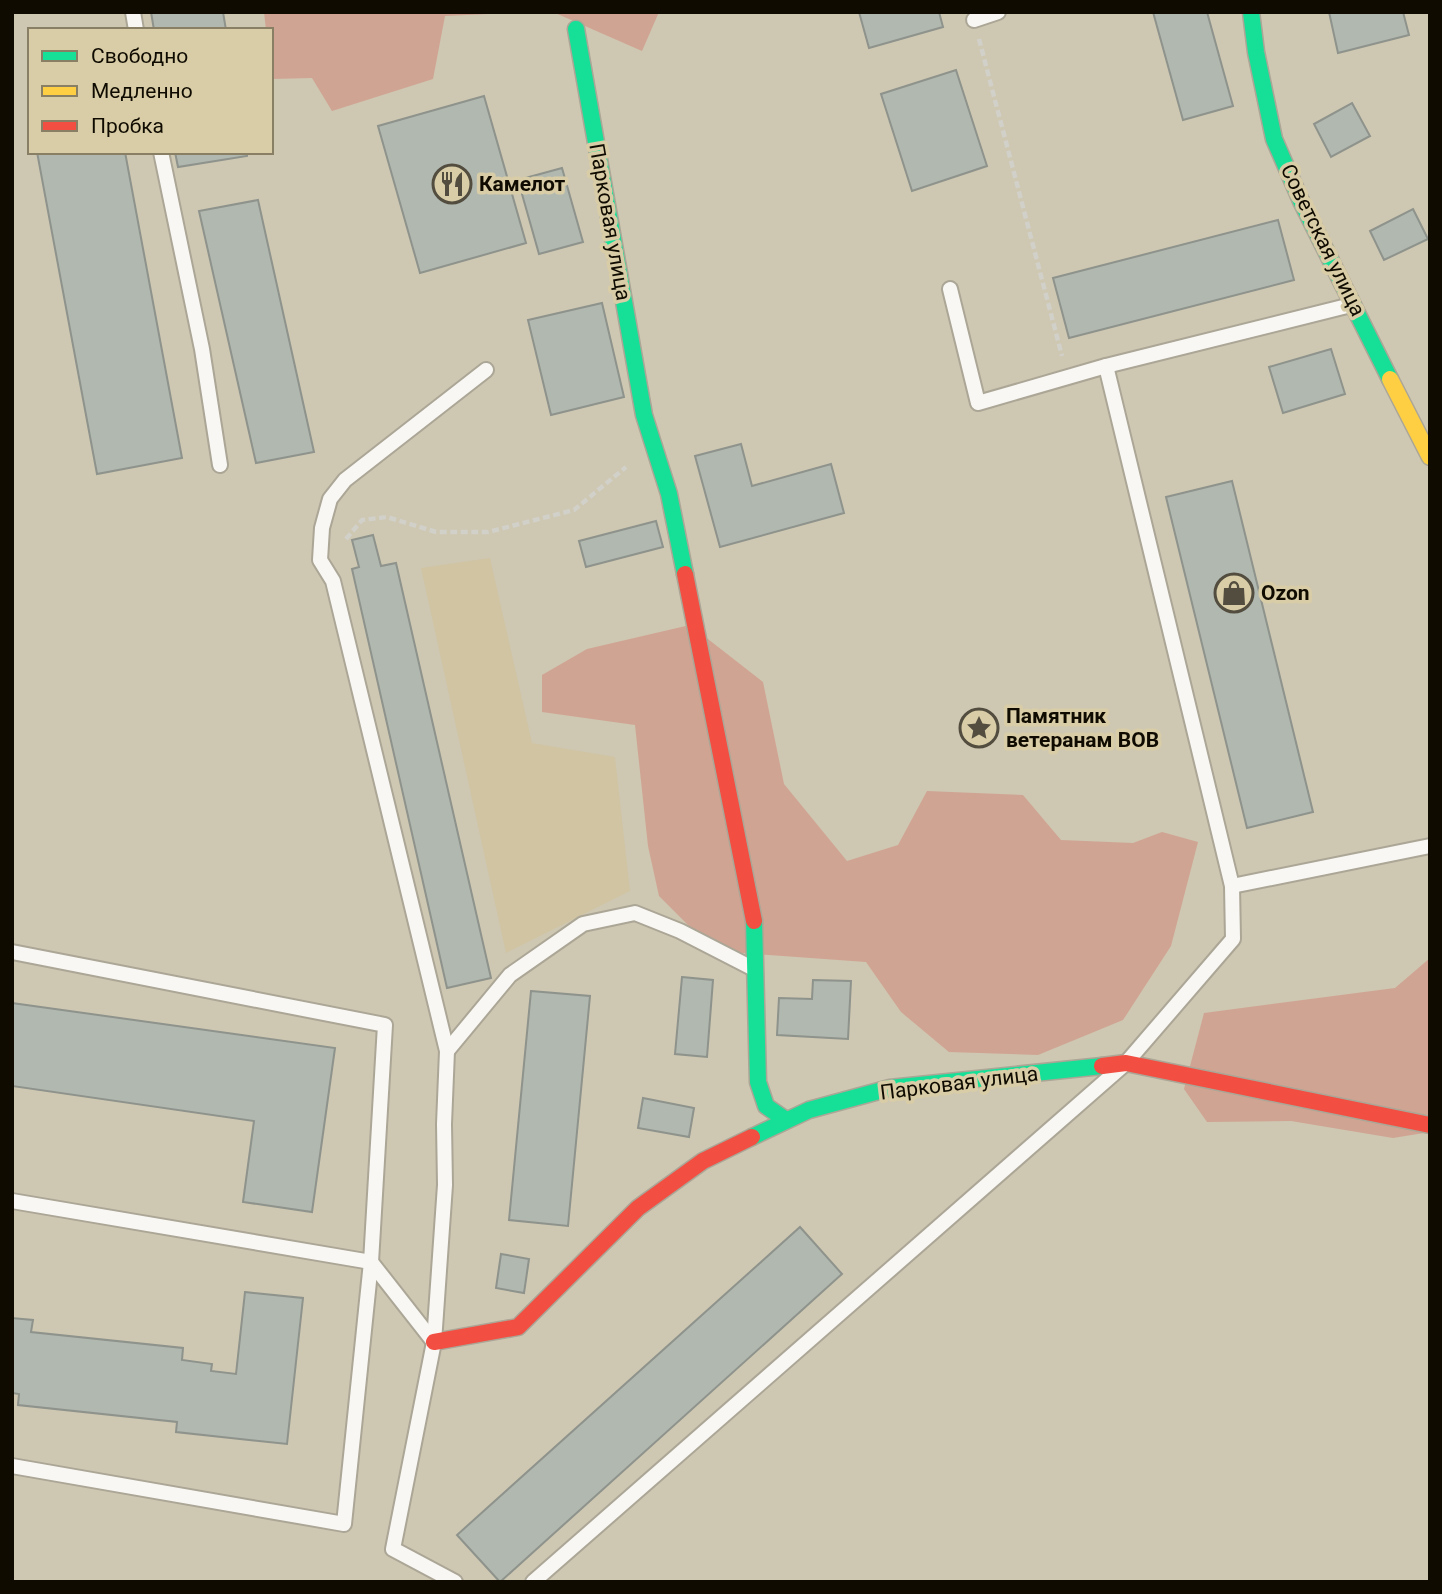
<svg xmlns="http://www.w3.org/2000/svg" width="1442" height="1594" font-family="Roboto,sans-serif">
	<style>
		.built { fill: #d0c4a3 }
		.forest { fill: #d0a493 }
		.building { fill: #b1b8b0; stroke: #8e938c; stroke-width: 2 }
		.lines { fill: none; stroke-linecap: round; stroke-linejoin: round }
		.lane-casing { stroke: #aba696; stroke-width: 18 }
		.fast-casing { stroke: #aba696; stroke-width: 19 }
		.slow-casing { stroke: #aba696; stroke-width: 19 }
		.jam-casing { stroke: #aba696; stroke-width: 19 }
		.path { stroke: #d1d0c9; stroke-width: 4.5; stroke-dasharray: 7 3.5; stroke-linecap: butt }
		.lane { stroke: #f8f7f3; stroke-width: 14 }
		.fast { stroke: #16e098; stroke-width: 16 }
		.slow { stroke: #ffcf43; stroke-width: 16 }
		.jam { stroke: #f24e42; stroke-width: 16 }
		.labels { text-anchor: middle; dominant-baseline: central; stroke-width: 7; stroke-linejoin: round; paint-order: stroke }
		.poi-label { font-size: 21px; font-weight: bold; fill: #0f0b01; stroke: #d9cda7; text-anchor: start }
		.street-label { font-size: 21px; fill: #0f0b01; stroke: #d9cda7 }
	</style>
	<rect width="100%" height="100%" fill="#cec7b2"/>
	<path class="built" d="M490 558 532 743 615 757 630 891 506 953 421 568Z"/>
	<g class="forest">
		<path d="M264 12H535L445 16 433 79 332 111 312 78 272 79 271 30H266Z"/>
		<path d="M553 12H659L642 51Z"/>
		<path d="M690 625 763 682 784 784 847 861 898 845 927 791 1023 795 1061 840 1133 843 1162 832 1198 842 1171 946 1123 1020 1038 1055 949 1052 901 1012 866 962 714 951 659 896 648 846 635 725 542 712V675L587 649Z"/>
		<path d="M1430 958V1132L1393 1138 1291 1121 1207 1122 1184 1089 1204 1013 1395 988Z"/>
	</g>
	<g class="building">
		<path d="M151 12H223L226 30H154Z"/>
		<path d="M859 12H939L943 27 869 48Z"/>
		<path d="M1153 12H1207L1233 106 1183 120Z"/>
		<path d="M1329 12H1403L1409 35 1338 53Z"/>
		<path d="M956 70 987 166 912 191 881 94Z"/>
		<path d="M484 96 526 243 420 273 378 126Z"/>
		<path d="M1352 103 1370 136 1331 157 1314 124Z"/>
		<path d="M37 152H125L182 458 97 474Z"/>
		<path d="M175 152H247V156L178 167Z"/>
		<path d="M562 168 583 242 539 254 518 180Z"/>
		<path d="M258 200 314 452 256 463 199 211Z"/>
		<path d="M1413 209 1428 239 1384 260 1370 231Z"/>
		<path d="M1278 220 1294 280 1069 338 1053 278Z"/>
		<path d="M602 303 624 397 551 415 528 320Z"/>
		<path d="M1331 349 1345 394 1283 413 1269 367Z"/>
		<path d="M741 444 752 486 831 464 844 513 720 547 695 456Z"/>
		<path d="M1232 481 1313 812 1247 828 1166 497Z"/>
		<path d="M656 521 663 547 586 567 579 541Z"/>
		<path d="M373 535 381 566 396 563 491 978 447 988 352 569 359 567 352 540Z"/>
		<path d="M682 977 713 980 707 1057 675 1054Z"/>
		<path d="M813 980 851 981 848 1039 777 1035 779 998 812 999Z"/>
		<path d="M531 991 590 996 568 1226 509 1220Z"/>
		<path d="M12 1003 335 1048 312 1212 243 1202 254 1121 12 1086Z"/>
		<path d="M643 1098 694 1108 689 1137 638 1128Z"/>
		<path d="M800 1227 842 1274 500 1582 457 1535Z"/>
		<path d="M501 1254 529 1259 524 1293 496 1288Z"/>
		<path d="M245 1292 303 1298 287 1444 176 1432 177 1422 18 1405 19 1394 12 1393V1318L33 1320 31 1332 183 1348 182 1360 212 1364 211 1371 236 1374Z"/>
	</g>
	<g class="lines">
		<defs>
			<g id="lane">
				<path d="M133 12 136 30"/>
				<path d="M974 20 998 12"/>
				<path d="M161 152 202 349 220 465"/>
				<path d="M950 289 978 403 1106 366 1351 305"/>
				<path d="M1232 886 1430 846"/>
				<path d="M12 952 385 1025 371 1262 344 1524 12 1466"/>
				<path d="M447 1051 510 975 583 924 635 913 680 931 754 969"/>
				<path d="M12 1201 371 1262 433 1341"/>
				<path d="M455 1582 393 1549 434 1342 445 1185 444 1124 447 1051 333 581 320 560 322 528 330 499 345 480 486 370"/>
				<path d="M533 1582 1126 1063 1233 939 1232 886 1106 366"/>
			</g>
			<g id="fast">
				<path d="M1251 12 1256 52 1274 139 1301 201 1390 379"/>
				<path d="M576 29 644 415 669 494 685 574"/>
				<path d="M754 921 758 1082 766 1106 786 1120"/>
				<path d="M752 1137 809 1110 890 1088 1102 1066"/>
			</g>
			<path id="slow" d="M1390 379 1430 457"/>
			<g id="jam">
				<path d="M685 574 754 921"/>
				<path d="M1102 1066 1126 1063 1430 1125"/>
				<path d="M434 1342 518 1327 638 1208 703 1161 752 1137"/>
			</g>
		</defs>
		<use href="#lane" class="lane-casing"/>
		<use href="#fast" class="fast-casing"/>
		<use href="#slow" class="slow-casing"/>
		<use href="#jam" class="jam-casing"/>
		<g class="path">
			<path d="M979 39 1062 356"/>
			<path d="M346 539 362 520 387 517 436 532H488L574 510 626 467"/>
		</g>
		<use href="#lane" class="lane"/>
		<use href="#fast" class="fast"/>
		<use href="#slow" class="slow"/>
		<use href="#jam" class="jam"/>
	</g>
	<defs>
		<symbol id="restaurant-ring" viewBox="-11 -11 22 22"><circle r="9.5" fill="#d9cda7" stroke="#524d3f" stroke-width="1.5"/><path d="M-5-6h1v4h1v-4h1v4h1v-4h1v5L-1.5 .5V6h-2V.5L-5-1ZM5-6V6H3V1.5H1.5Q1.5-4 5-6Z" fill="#524d3f"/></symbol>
		<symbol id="shop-ring" viewBox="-11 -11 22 22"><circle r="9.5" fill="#d9cda7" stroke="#524d3f" stroke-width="1.5"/><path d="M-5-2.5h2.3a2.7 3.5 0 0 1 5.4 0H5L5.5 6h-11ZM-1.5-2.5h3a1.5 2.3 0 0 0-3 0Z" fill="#524d3f"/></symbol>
		<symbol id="sight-ring" viewBox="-11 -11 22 22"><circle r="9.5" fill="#d9cda7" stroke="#524d3f" stroke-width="1.5"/><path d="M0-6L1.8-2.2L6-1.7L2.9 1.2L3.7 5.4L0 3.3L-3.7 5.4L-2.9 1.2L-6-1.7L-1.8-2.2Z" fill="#524d3f"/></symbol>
	</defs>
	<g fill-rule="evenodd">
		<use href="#restaurant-ring" x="430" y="162" width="44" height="44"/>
		<use href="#shop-ring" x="1212" y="571" width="44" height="44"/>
		<use href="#sight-ring" x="957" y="706" width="44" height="44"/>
	</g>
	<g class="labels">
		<g class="poi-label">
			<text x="479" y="184">Камелот</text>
			<text x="1261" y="593">Ozon</text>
			<text x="1006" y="716">Памятник<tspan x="1006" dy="24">ветеранам ВОВ</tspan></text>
		</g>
		<g class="street-label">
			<text transform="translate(610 222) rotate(80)">Парковая улица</text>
			<text transform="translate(1323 240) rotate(64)">Советская улица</text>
			<text transform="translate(959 1083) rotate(-7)">Парковая улица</text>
		</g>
	</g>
	<rect width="1442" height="1594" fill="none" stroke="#0f0b01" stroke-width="28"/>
	<rect x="28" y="28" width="245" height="126" fill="#d9cda7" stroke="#887f65" stroke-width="2"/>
	<rect x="42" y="51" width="35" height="10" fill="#16e098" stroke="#887f65" stroke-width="2"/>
	<text x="91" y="63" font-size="21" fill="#0f0b01">Свободно</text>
	<rect x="42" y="86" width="35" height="10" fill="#ffcf43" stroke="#887f65" stroke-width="2"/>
	<text x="91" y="98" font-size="21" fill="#0f0b01">Медленно</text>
	<rect x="42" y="121" width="35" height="10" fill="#f24e42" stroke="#887f65" stroke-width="2"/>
	<text x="91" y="133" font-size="21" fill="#0f0b01">Пробка</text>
</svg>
